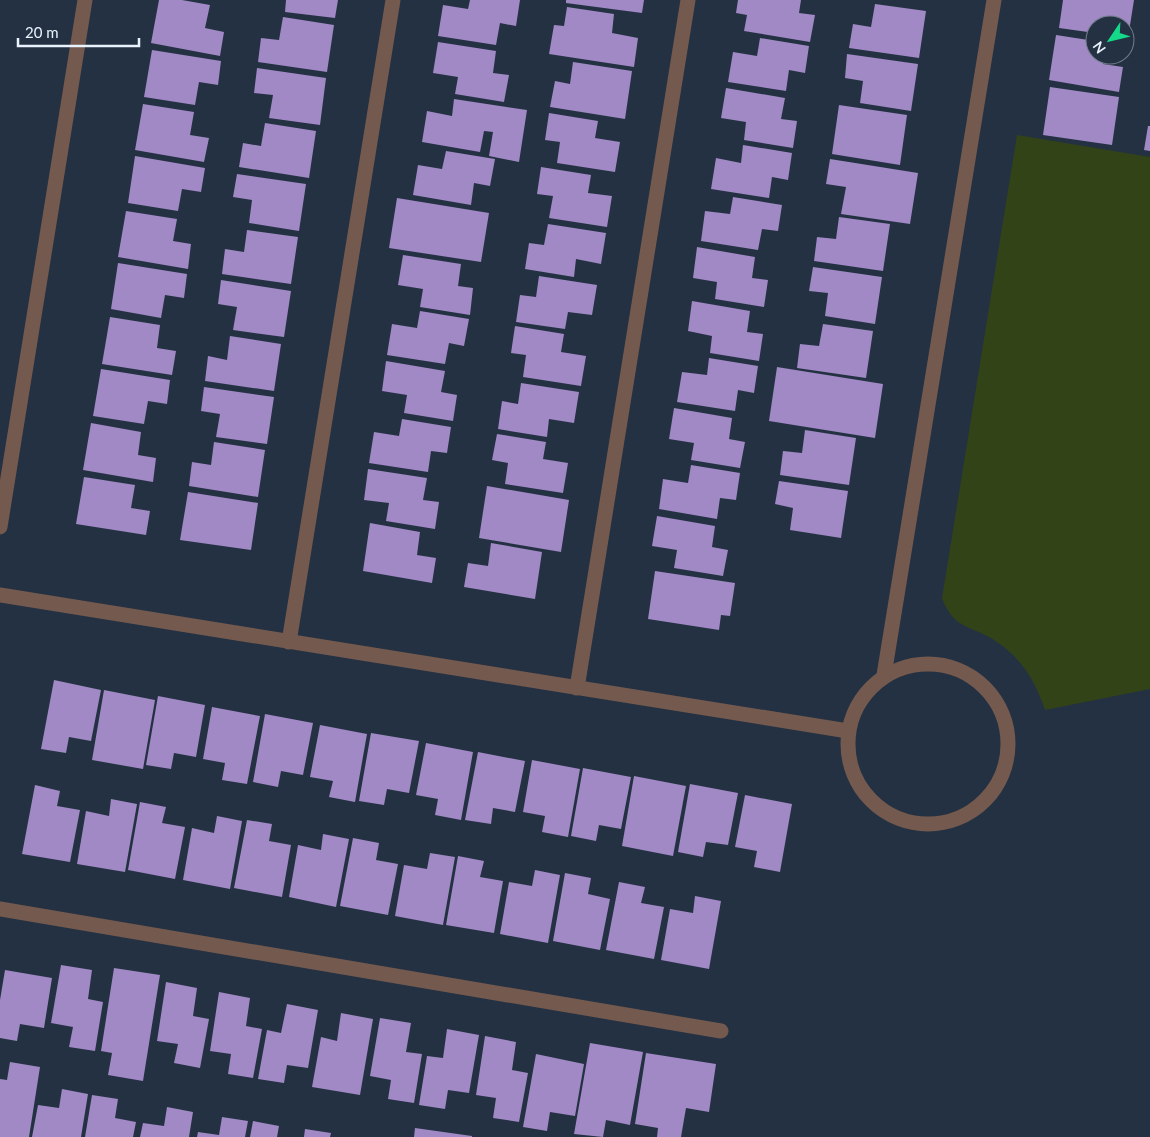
<svg xmlns="http://www.w3.org/2000/svg" width="1150" height="1137" font-family="Lato,sans-serif">
	<style>
		.green { fill: #334318 }
		.building { fill: #a089c4 }
		.lines { fill: none; stroke-linecap: round; stroke-linejoin: round }
		.minor { stroke: #74594e; stroke-width: 15 }
	</style>
	<rect width="100%" height="100%" fill="#233142"/>
	<path class="green" d="M1017 135 1150 157V689L1045 710C1035 681 1023 660 997 642 973 625 954 631 942 598Z"/>
	<g class="building">
		<path d="M159 0H182L210 5 205 28 224 32 220 56 151 43Z"/>
		<path d="M286 0H338L335 18 285 12Z"/>
		<path d="M470 0H520L516 26 500 23 496 45 438 36 443 5 468 9Z"/>
		<path d="M566 0H644L642 13 566 3Z"/>
		<path d="M738 0H801L799 13 815 15 810 42 744 31 747 15 736 13Z"/>
		<path d="M1063 0H1134L1128 38H1125V25H1095V33L1059 28Z"/>
		<path d="M875 4 926 11 919 58 849 48 853 24 871 27Z"/>
		<path d="M567 7 614 14 612 33 638 38 634 67 549 54 554 25 564 26Z"/>
		<path d="M283 17 334 25 327 72 258 62 261 38 279 40Z"/>
		<path d="M1056 35 1095 41V55H1105L1103 64 1123 67 1119 92 1049 80Z"/>
		<path d="M760 38 809 46 805 73 789 70 786 91 728 82 733 52 757 56Z"/>
		<path d="M438 42 496 51 493 73 509 75 504 102 455 94 458 77 433 73Z"/>
		<path d="M152 50 221 61 218 85 199 82 195 105 144 97Z"/>
		<path d="M847 54 918 64 911 111 860 103 863 81 845 78Z"/>
		<path d="M573 62 632 71 625 119 550 107 555 81 570 84Z"/>
		<path d="M257 68 326 78 320 125 269 118 273 95 254 93Z"/>
		<path d="M1050 87 1119 97 1112 145 1043 135Z"/>
		<path d="M726 88 785 98 781 119 797 121 793 148 744 140 746 122 721 118Z"/>
		<path d="M454 99 527 110 519 162 489 156 493 132 484 131 480 152 422 142 427 111 452 116Z"/>
		<path d="M143 104 194 112 190 135 209 138 204 162 135 150Z"/>
		<path d="M839 105 907 115 900 165 832 154Z"/>
		<path d="M549 113 598 121 595 138 620 142 615 172 557 163 560 142 545 140Z"/>
		<path d="M265 123 316 131 309 178 239 167 243 143 261 146Z"/>
		<path d="M1148 126H1150V151L1144 150Z"/>
		<path d="M743 145 792 153 788 180 772 177 769 198 711 189 716 158 741 163Z"/>
		<path d="M446 151 495 159 490 186 474 183 471 205 413 195 418 165 442 169Z"/>
		<path d="M135 156 205 168 201 192 182 189 178 211 128 203Z"/>
		<path d="M830 159 918 173 910 224 841 214 846 187 826 184Z"/>
		<path d="M541 167 591 175 588 193 612 196 607 227 549 218 553 196 537 194Z"/>
		<path d="M237 174 306 184 299 231 249 223 252 200 233 197Z"/>
		<path d="M733 197 782 205 778 231 762 229 758 250 701 241 705 211 730 214Z"/>
		<path d="M397 198 489 213 481 262 389 248Z"/>
		<path d="M126 211 177 219 173 241 191 244 188 269 118 257Z"/>
		<path d="M839 217 890 224 883 271 814 261 817 237 836 239Z"/>
		<path d="M548 224 606 233 601 264 576 259 574 277 525 269 529 243 544 245Z"/>
		<path d="M247 230 298 237 291 284 222 274 225 249 244 252Z"/>
		<path d="M697 247 755 257 752 278 768 280 764 307 715 299 717 282 693 278Z"/>
		<path d="M403 255 461 264 458 286 473 288 470 315 420 307 423 289 398 285Z"/>
		<path d="M118 263 187 274 184 298 165 295 161 318 111 309Z"/>
		<path d="M813 267 882 277 875 324 825 316 828 293 809 291Z"/>
		<path d="M539 276 597 285 592 315 568 312 565 329 516 322 520 295 536 297Z"/>
		<path d="M221 280 291 291 284 337 233 330 237 307 218 304Z"/>
		<path d="M692 301 750 311 747 332 763 334 759 361 710 353 712 336 688 331Z"/>
		<path d="M420 311 469 319 464 346 449 343 445 364 387 355 392 324 417 328Z"/>
		<path d="M110 317 160 325 157 348 176 351 172 375 102 364Z"/>
		<path d="M823 324 873 331 866 378 797 368 800 344 819 346Z"/>
		<path d="M515 326 564 334 561 352 586 356 581 386 523 377 526 355 511 353Z"/>
		<path d="M230 336 281 344 274 391 205 381 208 356 227 360Z"/>
		<path d="M709 358 758 366 754 393 738 390 735 411 677 402 682 372 707 375Z"/>
		<path d="M386 361 445 371 441 392 457 395 453 421 404 413 407 395 382 391Z"/>
		<path d="M777 367 883 384 875 438 769 421Z"/>
		<path d="M101 369 170 380 167 404 148 401 144 424 93 416Z"/>
		<path d="M521 383 579 392 574 423 549 419 547 437 498 429 502 401 518 404Z"/>
		<path d="M204 387 274 397 267 444 216 437 220 414 201 411Z"/>
		<path d="M674 408 732 418 729 439 745 442 740 468 691 460 694 443 669 439Z"/>
		<path d="M402 419 451 427 447 453 431 451 428 472 369 463 374 432 399 436Z"/>
		<path d="M91 423 141 432 138 455 156 458 153 482 83 470Z"/>
		<path d="M805 430 856 438 849 485 780 475 783 451 802 453Z"/>
		<path d="M497 434 546 442 543 459 568 463 563 493 505 484 508 463 492 460Z"/>
		<path d="M214 442 265 450 258 497 189 486 192 462 211 465Z"/>
		<path d="M691 465 740 473 736 500 720 498 717 519 659 509 663 479 688 483Z"/>
		<path d="M368 469 427 478 423 500 439 502 435 529 386 521 389 503 364 500Z"/>
		<path d="M84 477 135 485 131 508 150 511 146 535 76 524Z"/>
		<path d="M779 481 848 491 841 538 790 530 793 508 775 504Z"/>
		<path d="M487 486 569 500 561 552 479 538Z"/>
		<path d="M188 492 258 503 251 550 180 540Z"/>
		<path d="M657 516 715 526 712 547 728 550 723 576 674 568 677 550 652 546Z"/>
		<path d="M370 523 420 532 417 555 436 558 432 583 363 571Z"/>
		<path d="M491 543 542 552 535 599 464 587 468 563 488 566Z"/>
		<path d="M655 571 735 583 730 616 721 615 719 630 648 619Z"/>
		<path d="M54 680 101 690 91 741 69 737 66 753 41 749Z"/>
		<path d="M104 690 155 700 143 769 92 760Z"/>
		<path d="M158 696 205 705 196 757 174 753 171 769 146 765Z"/>
		<path d="M212 707 260 716 247 784 222 780 225 763 203 759Z"/>
		<path d="M265 714 313 723 303 775 281 771 278 787 253 782Z"/>
		<path d="M320 725 367 734 355 802 329 797 333 781 310 777Z"/>
		<path d="M371 733 419 741 409 793 387 789 384 805 359 801Z"/>
		<path d="M426 743 473 752 461 820 435 815 438 799 416 795Z"/>
		<path d="M478 752 525 761 515 812 493 808 491 824 465 820Z"/>
		<path d="M532 760 580 769 568 837 542 832 545 816 523 812Z"/>
		<path d="M583 768 631 777 621 829 599 825 596 841 571 836Z"/>
		<path d="M634 776 686 786 673 856 622 846Z"/>
		<path d="M690 784 738 793 728 845 706 842 703 857 678 852Z"/>
		<path d="M35 785 60 791 57 806 80 810 70 862 22 854Z"/>
		<path d="M745 795 792 804 780 872 754 867 757 851 735 847Z"/>
		<path d="M111 799 137 804 125 872 77 864 86 811 109 816Z"/>
		<path d="M140 802 166 807 162 823 185 827 175 879 128 870Z"/>
		<path d="M217 816 242 821 230 889 183 880 192 828 214 833Z"/>
		<path d="M247 820 272 824 269 841 291 845 282 897 234 888Z"/>
		<path d="M323 834 349 839 336 907 289 897 298 845 321 850Z"/>
		<path d="M353 838 379 843 376 860 398 864 388 915 340 906Z"/>
		<path d="M430 853 455 857 443 925 395 916 404 865 427 869Z"/>
		<path d="M458 856 484 861 480 877 503 881 494 933 446 925Z"/>
		<path d="M535 870 560 875 548 943 500 934 509 882 532 886Z"/>
		<path d="M565 873 591 878 588 894 610 899 600 950 553 941Z"/>
		<path d="M619 882 645 887 641 903 664 907 654 959 606 950Z"/>
		<path d="M695 896 721 901 709 969 661 960 670 909 693 913Z"/>
		<path d="M61 965 92 970 88 999 103 1002 95 1051 69 1047 73 1027 51 1023Z"/>
		<path d="M114 968 160 975 143 1081 108 1075 112 1053 101 1051Z"/>
		<path d="M5 970 52 978 44 1028 20 1024 17 1041 0 1038V1000Z"/>
		<path d="M166 982 197 988 193 1016 209 1019 200 1068 174 1063 178 1044 157 1041Z"/>
		<path d="M219 992 250 998 246 1026 262 1029 253 1078 228 1074 231 1054 210 1051Z"/>
		<path d="M287 1004 318 1010 308 1068 287 1065 284 1083 258 1079 267 1030 281 1033Z"/>
		<path d="M341 1013 373 1019 360 1095 312 1087 321 1037 337 1041Z"/>
		<path d="M380 1018 411 1023 406 1052 422 1054 414 1103 388 1099 391 1080 370 1076Z"/>
		<path d="M447 1029 479 1035 469 1093 448 1090 445 1109 419 1105 427 1056 443 1058Z"/>
		<path d="M485 1036 516 1042 512 1070 528 1073 519 1122 493 1118 496 1098 476 1095Z"/>
		<path d="M590 1043 643 1052 630 1125 606 1120 603 1137 574 1134Z"/>
		<path d="M646 1053 716 1064 709 1112 686 1108 681 1137H657L658 1128 635 1124Z"/>
		<path d="M536 1054 584 1064 575 1116 550 1112 547 1131 523 1127Z"/>
		<path d="M10 1062 40 1067 29 1137H0V1079L7 1080Z"/>
		<path d="M62 1089 88 1094 81 1137H32L38 1105 59 1108Z"/>
		<path d="M92 1095 118 1099 115 1118 136 1122 133 1137H85Z"/>
		<path d="M167 1107 193 1112 189 1137H140L143 1123 164 1126Z"/>
		<path d="M222 1117 248 1121 245 1137H197L198 1132 219 1135Z"/>
		<path d="M253 1121 279 1126 277 1137H250Z"/>
		<path d="M415 1128 472 1136V1137H414Z"/>
		<path d="M305 1129 331 1133 330 1137H304Z"/>
	</g>
	<g class="lines">
		<g class="minor">
			<path d="M0 527 85 0"/>
			<path d="M0 595 848 731"/>
			<path d="M289 642 393 0"/>
			<circle cx="928" cy="744" r="80"/>
			<path d="M884 675 994 0"/>
			<path d="M577 688 688 0"/>
			<path d="M0 909 721 1031"/>
		</g>
	</g>
	<g transform="translate(1110 40) rotate(235)"><circle r="24" fill="#233142" stroke="#727f8d"/>
	<path d="M0-4L9 19L0 12L-9 19Z" fill="#14d989"/>
	<text y="-8" font-size="14" font-weight="bold" text-anchor="middle" fill="#e9f3fe">N</text>
	</g>
	<path d="M18 38v8h121v-8" fill="none" stroke="#e9f3fe" stroke-width="2.5"/>
	<text x="25" y="38" font-size="15" fill="#e9f3fe" stroke="#233142" stroke-width="4" paint-order="stroke">20 m</text>
</svg>
